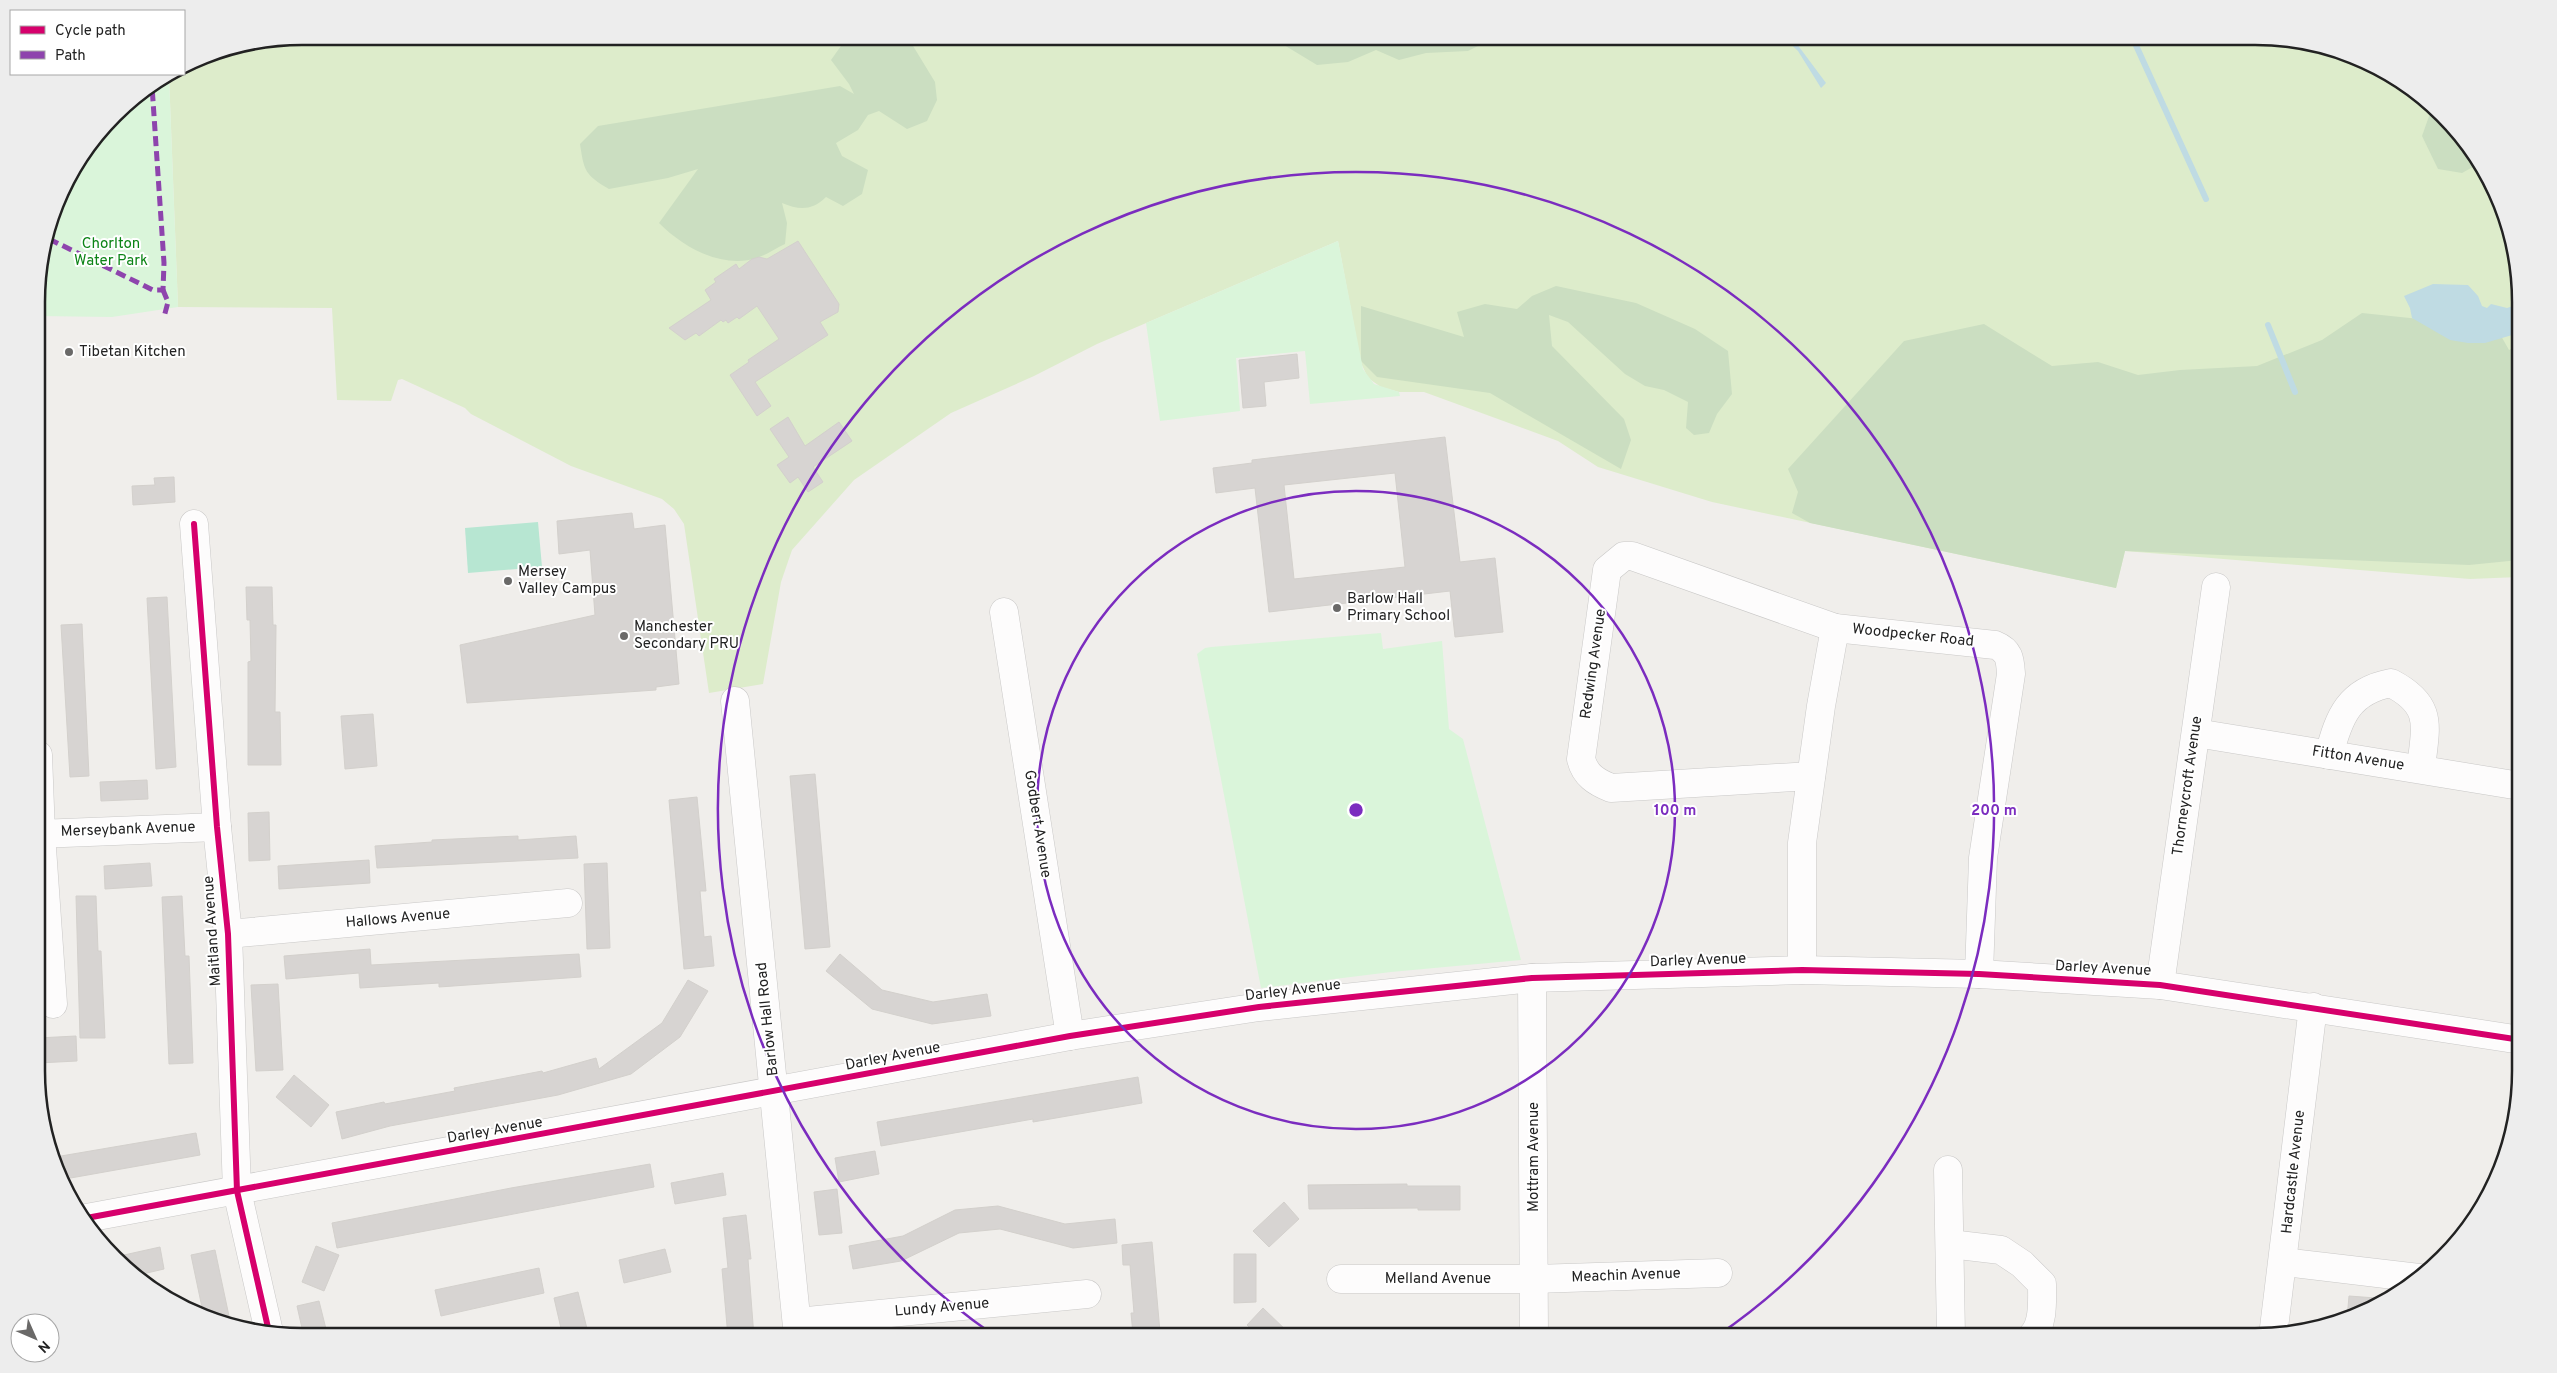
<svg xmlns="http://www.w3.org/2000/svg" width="2557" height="1373" font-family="Overpass,sans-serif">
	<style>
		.grass { fill: #ddeccb }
		.forest { fill: #cbdec1 }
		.park { fill: #daf5da }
		.pitch { fill: #b7e6d2 }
		.water { fill: #bfdbe3 }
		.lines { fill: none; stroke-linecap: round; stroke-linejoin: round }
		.stream { stroke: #bfdbe3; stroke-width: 6 }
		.building { fill: #d7d4d2; stroke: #d3d0cc; fill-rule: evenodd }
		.minor-casing { stroke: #c9c8c7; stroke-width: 29 }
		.minor { stroke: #fdfcfc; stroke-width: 28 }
		.quiet { stroke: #8e44ad; stroke-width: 5; stroke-dasharray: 10 5; stroke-linecap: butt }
		.cycleway-casing { stroke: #fff; stroke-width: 9 }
		.cycleway { stroke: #d6006c; stroke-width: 6 }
		.ring { fill: none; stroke: #7b2cbf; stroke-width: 2.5 }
		.poi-dot { fill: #6a6968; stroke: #fff; stroke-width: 2 }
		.labels { text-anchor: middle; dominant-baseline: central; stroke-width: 4; stroke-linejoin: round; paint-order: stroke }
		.park-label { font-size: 15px; fill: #0c8416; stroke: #fff }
		.poi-label { font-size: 15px; fill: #222; stroke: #fff; text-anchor: start }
		.street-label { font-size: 15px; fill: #222; stroke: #fff }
		.rim { fill: none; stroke: #222; stroke-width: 2.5 }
		.centre { fill: #7b2cbf; stroke: #fff; stroke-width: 2.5 }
		.ring-label { font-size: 15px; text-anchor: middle; font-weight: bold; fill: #7b2cbf; stroke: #fff; stroke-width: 4; stroke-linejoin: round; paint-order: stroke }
	</style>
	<rect width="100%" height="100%" fill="#f0eeeb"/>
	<path class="grass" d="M302 36H2255L2324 45 2373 64 2431 102 2476 154 2507 216 2519 267V577L2470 579 2125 551 2116 588 1712 502 1598 467 1558 441 1424 392H1399L1381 387 1368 378 1361 363 1338 241 1097 344 1034 376 951 413 854 480 792 550 781 582 763 684 709 693 684 524 674 509 662 499 571 466 471 414 465 408 402 379 398 380 391 401 337 400 332 308 178 307 169 76 184 74V67L200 56Z"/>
	<g class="forest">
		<path d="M848 36H907L935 82 937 100 927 121 907 129 879 111 868 115 858 130 836 143 842 156 868 170 862 194 843 206 826 197C812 211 799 210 782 203L787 223 785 244C776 248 766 255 757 258 721 269 683 247 659 223L698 169 668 178 609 189C585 175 584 171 580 144L598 126 840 86 854 94 849 84 831 60Z"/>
		<path d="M1269 36H1498L1468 51 1426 53 1399 60 1376 50 1348 62 1317 65Z"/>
		<path d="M2433 105 2476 154 2480 163 2462 173 2438 169 2422 136Z"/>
		<path d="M1556 286 1636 303 1695 329 1728 351 1732 394 1717 414 1709 433 1694 435 1686 428 1688 402 1664 390 1645 386 1625 374 1568 322 1549 315 1552 346 1624 419 1631 440 1621 469 1490 393 1377 377 1361 361V306L1464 337 1457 312 1485 304 1517 309 1532 296Z"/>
		<path d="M2362 313 2496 327 2509 350 2519 345V560L2469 565 2125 551 2116 588 1810 523 1792 513 1798 492 1788 469 1904 341 1984 324 2052 366 2098 362 2138 375 2180 370 2257 366 2322 340Z"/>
	</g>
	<g class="park">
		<path d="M169 76 178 307 112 317 37 316V284L64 184 126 102Z"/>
		<path d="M1338 241 1363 369 1374 384 1399 392 1400 396 1310 404 1305 351 1236 358 1240 411 1160 421 1146 323Z"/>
		<path d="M1381 633 1383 649 1442 641 1449 729 1463 739 1521 960 1391 972 1261 988 1197 654 1205 648 1211 647Z"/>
	</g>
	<path class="pitch" d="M538 522 542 567 468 573 465 528Z"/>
	<g class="water">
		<path d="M1782 36H1791L1826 83 1821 88 1798 51Z"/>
		<path d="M2433 284 2468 285 2478 296 2482 306 2487 308 2491 304 2507 308 2519 304V333L2485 343H2468L2450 340 2412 318 2410 308 2404 296Z"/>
	</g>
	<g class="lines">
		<g class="stream">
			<path d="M2134 41 2206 199"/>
			<path d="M2268 325 2295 392"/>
		</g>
	</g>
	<g class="building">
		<path d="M798 241 839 304 838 312 820 322 828 335 755 382 771 406 757 416 730 375 749 362 748 360 779 339 757 306 739 319 737 317 728 323 726 320 723 322 721 320 699 336 696 333 685 340 669 328 711 300 705 290 716 282 714 279 736 264 739 269 752 259 759 257 767 259Z"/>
		<path d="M1297 354 1299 378 1264 382 1266 406 1243 408 1239 360Z"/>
		<path d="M788 417 805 446 839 422 852 441 813 467 823 482 808 492 798 477 790 483 777 465 789 457 770 429Z"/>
		<path d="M1445 437 1460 562 1495 558 1503 632 1455 637 1450 591 1269 612 1255 488 1216 493 1213 468 1252 463V460ZM1395 473 1405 567 1294 579 1284 485Z"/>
		<path d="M174 477 175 502 133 505 132 486 155 485 154 478Z"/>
		<path d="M632 513 634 529 665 525 679 684 656 687V690L467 703 460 645 595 615 590 550 559 554 557 521Z"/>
		<path d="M246 587H272L273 625H276L275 712H280L281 765H248V662L251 661 250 620H247Z"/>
		<path d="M167 597 176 767 156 769 147 598Z"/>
		<path d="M82 624 89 776 70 777 61 625Z"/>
		<path d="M373 714 377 766 345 769 341 716Z"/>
		<path d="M815 774 830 947 805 949 790 776Z"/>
		<path d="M147 780 148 799 101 801 100 782Z"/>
		<path d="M697 797 706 891H700L704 937 711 936 714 966 684 969 669 800Z"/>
		<path d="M269 812 270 860 249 861 248 813Z"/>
		<path d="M518 836V840L576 836 578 858 377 868 375 846 432 842V840Z"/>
		<path d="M369 860 370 883 279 889 278 866Z"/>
		<path d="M150 863 152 886 105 889 104 866Z"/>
		<path d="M607 863 610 948 587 949 584 864Z"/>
		<path d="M76 896H96L98 951H101L105 1038H80Z"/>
		<path d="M182 896 185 956H189L193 1063 169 1064 162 897Z"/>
		<path d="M370 949 371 965 579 954 581 977 439 987V983L360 988 359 973 286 979 284 956Z"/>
		<path d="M840 954 882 990 933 1002 987 994 991 1016 932 1024 872 1009 826 971Z"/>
		<path d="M688 980 708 991 680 1037 631 1074 558 1095 390 1126 342 1139 336 1112 384 1102 385 1104 455 1091 454 1088 542 1071 543 1073 596 1058 599 1069 662 1023Z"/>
		<path d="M278 984 283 1070 256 1071 251 985Z"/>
		<path d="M76 1036 77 1061 38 1063V1038Z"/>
		<path d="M294 1075 329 1105 311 1127 276 1097Z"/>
		<path d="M1138 1077 1142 1103 1033 1122V1119L881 1146 877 1122Z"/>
		<path d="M196 1133 200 1155 65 1179 61 1156Z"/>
		<path d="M875 1151 879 1174 839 1182 835 1158Z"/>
		<path d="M650 1164 654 1187 337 1248 332 1223 511 1188Z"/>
		<path d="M723 1173 726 1195 675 1204 671 1183Z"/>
		<path d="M1407 1184V1186H1460V1210H1418V1208L1309 1209 1308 1185Z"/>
		<path d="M837 1189 842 1233 819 1235 814 1192Z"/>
		<path d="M1284 1202 1299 1219 1269 1247 1253 1231Z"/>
		<path d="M998 1206 1065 1224 1115 1219 1117 1243 1073 1248 1000 1229 959 1233 901 1261 853 1269 849 1246 903 1236 955 1210Z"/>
		<path d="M746 1215 751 1259H748L754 1337H728L722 1269 728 1268 723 1218Z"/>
		<path d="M1152 1242 1160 1332 1133 1334 1131 1313H1134L1130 1265H1123L1122 1245Z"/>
		<path d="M316 1246 339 1255 324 1291 302 1282Z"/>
		<path d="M160 1247 164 1269 134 1276 115 1257Z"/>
		<path d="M665 1249 671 1272 624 1283 619 1260Z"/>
		<path d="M215 1250 229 1316 212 1320 204 1317 191 1255Z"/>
		<path d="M1234 1254H1256V1302L1234 1303Z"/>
		<path d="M539 1268 544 1293 441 1316 435 1290Z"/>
		<path d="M578 1292 589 1337H563L554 1298Z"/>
		<path d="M2349 1296 2389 1299 2347 1319Z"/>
		<path d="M319 1301 328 1337H304L297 1306Z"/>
		<path d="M1263 1308 1292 1336H1259L1247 1325Z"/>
	</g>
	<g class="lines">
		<defs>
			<g id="minor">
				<path d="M194 524 217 827 228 934 237 1191 269 1332"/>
				<path d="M1004 612 1070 1036"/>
				<path d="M735 701 798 1337"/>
				<path d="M2196 733 2520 786"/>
				<path d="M38 755 41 834 53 1004"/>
				<path d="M2329 755C2339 716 2349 691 2391 683 2435 706 2425 727 2421 769"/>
				<path d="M1811 776 1611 788C1596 782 1585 775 1581 759L1607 570 1624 556H1632L1835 628"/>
				<path d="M38 834 217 827"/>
				<path d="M228 934 568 903"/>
				<path d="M1802 970V843L1821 706 1835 628 1995 645C2010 651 2010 660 2011 674L1983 858 1979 974"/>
				<path d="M1532 978 1534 1336"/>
				<path d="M2160 985 2216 587"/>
				<path d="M1948 1170 1951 1336"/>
				<path d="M81 1219 1070 1036 1259 1007 1532 978 1802 970 1979 974 2160 985 2521 1040"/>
				<path d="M1950 1244 2001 1250 2022 1264 2042 1284C2042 1300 2044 1324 2032 1336"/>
				<path d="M2284 1262 2419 1278"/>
				<path d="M1341 1279H1535L1718 1273"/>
				<path d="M797 1322 1087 1294"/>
				<path d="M2273 1336 2313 1007"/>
			</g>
		</defs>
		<use href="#minor" class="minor-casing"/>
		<use href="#minor" class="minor"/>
		<g class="quiet">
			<path d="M49 239 153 290H163L164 263 152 86"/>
			<path d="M163 290 168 302 164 317"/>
		</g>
		<defs>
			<g id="cycleway">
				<path d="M194 524 217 827 228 934 237 1191 269 1332"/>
				<path d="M81 1219 1070 1036 1259 1007 1532 978 1802 970 1979 974 2160 985 2521 1040"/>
			</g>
		</defs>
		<use href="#cycleway" class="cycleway-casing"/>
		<use href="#cycleway" class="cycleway"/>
	</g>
	<g class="ring">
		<circle cx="1356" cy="810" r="319"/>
		<path d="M995 1336A638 638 0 1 1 1717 1336"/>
	</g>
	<g class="poi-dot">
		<circle cx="69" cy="352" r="5"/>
		<circle cx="508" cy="581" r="5"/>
		<circle cx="1337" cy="608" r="5"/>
		<circle cx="624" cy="636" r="5"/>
	</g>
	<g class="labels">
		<g class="park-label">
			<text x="111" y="244">Chorlton<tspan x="111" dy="17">Water Park</tspan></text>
		</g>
		<g class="poi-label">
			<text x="79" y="352">Tibetan Kitchen</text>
			<text x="518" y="572">Mersey<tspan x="518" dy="17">Valley Campus</tspan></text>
			<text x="1347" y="599">Barlow Hall<tspan x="1347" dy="17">Primary School</tspan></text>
			<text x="634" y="627">Manchester<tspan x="634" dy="17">Secondary PRU</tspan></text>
		</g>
		<g class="street-label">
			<text transform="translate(1913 636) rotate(6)">Woodpecker Road</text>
			<text transform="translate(1594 664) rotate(-82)">Redwing Avenue</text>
			<text transform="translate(2358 759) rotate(9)">Fitton Avenue</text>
			<text transform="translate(2188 786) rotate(-82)">Thorneycroft Avenue</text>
			<text transform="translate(1037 824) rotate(81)">Godbert Avenue</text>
			<text transform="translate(128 830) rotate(-2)">Merseybank Avenue</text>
			<text transform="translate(398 919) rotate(-5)">Hallows Avenue</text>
			<text transform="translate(213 931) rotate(-94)">Maitland Avenue</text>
			<text transform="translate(1698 961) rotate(-2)">Darley Avenue</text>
			<text transform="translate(2103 969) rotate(3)">Darley Avenue</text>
			<text transform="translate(1293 991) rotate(-7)">Darley Avenue</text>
			<text transform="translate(768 1019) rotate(-96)">Barlow Hall Road</text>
			<text transform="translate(893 1057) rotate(-11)">Darley Avenue</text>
			<text transform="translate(495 1131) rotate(-10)">Darley Avenue</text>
			<text transform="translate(1534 1157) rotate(-90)">Mottram Avenue</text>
			<text transform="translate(2294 1172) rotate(-84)">Hardcastle Avenue</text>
			<text transform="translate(1626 1276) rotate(-2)">Meachin Avenue</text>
			<text x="1438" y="1279">Melland Avenue</text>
			<text transform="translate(942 1308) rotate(-5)">Lundy Avenue</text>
		</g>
	</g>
	<path d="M0 0H2557V1373H0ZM302 45H2255A257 257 0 0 1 2512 302V1071A257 257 0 0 1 2255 1328H302A257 257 0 0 1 45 1071V302A257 257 0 0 1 302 45Z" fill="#ededed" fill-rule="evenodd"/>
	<path class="rim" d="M302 45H2255A257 257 0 0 1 2512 302V1071A257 257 0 0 1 2255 1328H302A257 257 0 0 1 45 1071V302A257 257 0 0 1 302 45Z"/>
	<circle cx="1356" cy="810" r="8" class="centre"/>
	<g class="ring-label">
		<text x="1675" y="815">100 m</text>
		<text x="1994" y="815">200 m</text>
	</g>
	<rect x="10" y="10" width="175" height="65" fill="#ffffff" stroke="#a7a7a7"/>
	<rect x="20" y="26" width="25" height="8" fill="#d6006c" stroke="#a7a7a7"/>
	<text x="55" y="35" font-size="15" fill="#222222">Cycle path</text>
	<rect x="20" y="51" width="25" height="8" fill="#8e44ad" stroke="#a7a7a7"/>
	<text x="55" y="60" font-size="15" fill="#222222">Path</text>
	<g transform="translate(35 1338) rotate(135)"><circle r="24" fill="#ffffff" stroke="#a7a7a7"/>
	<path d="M0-4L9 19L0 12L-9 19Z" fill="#6a6968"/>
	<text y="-8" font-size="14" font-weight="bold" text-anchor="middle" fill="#222222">N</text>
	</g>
</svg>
